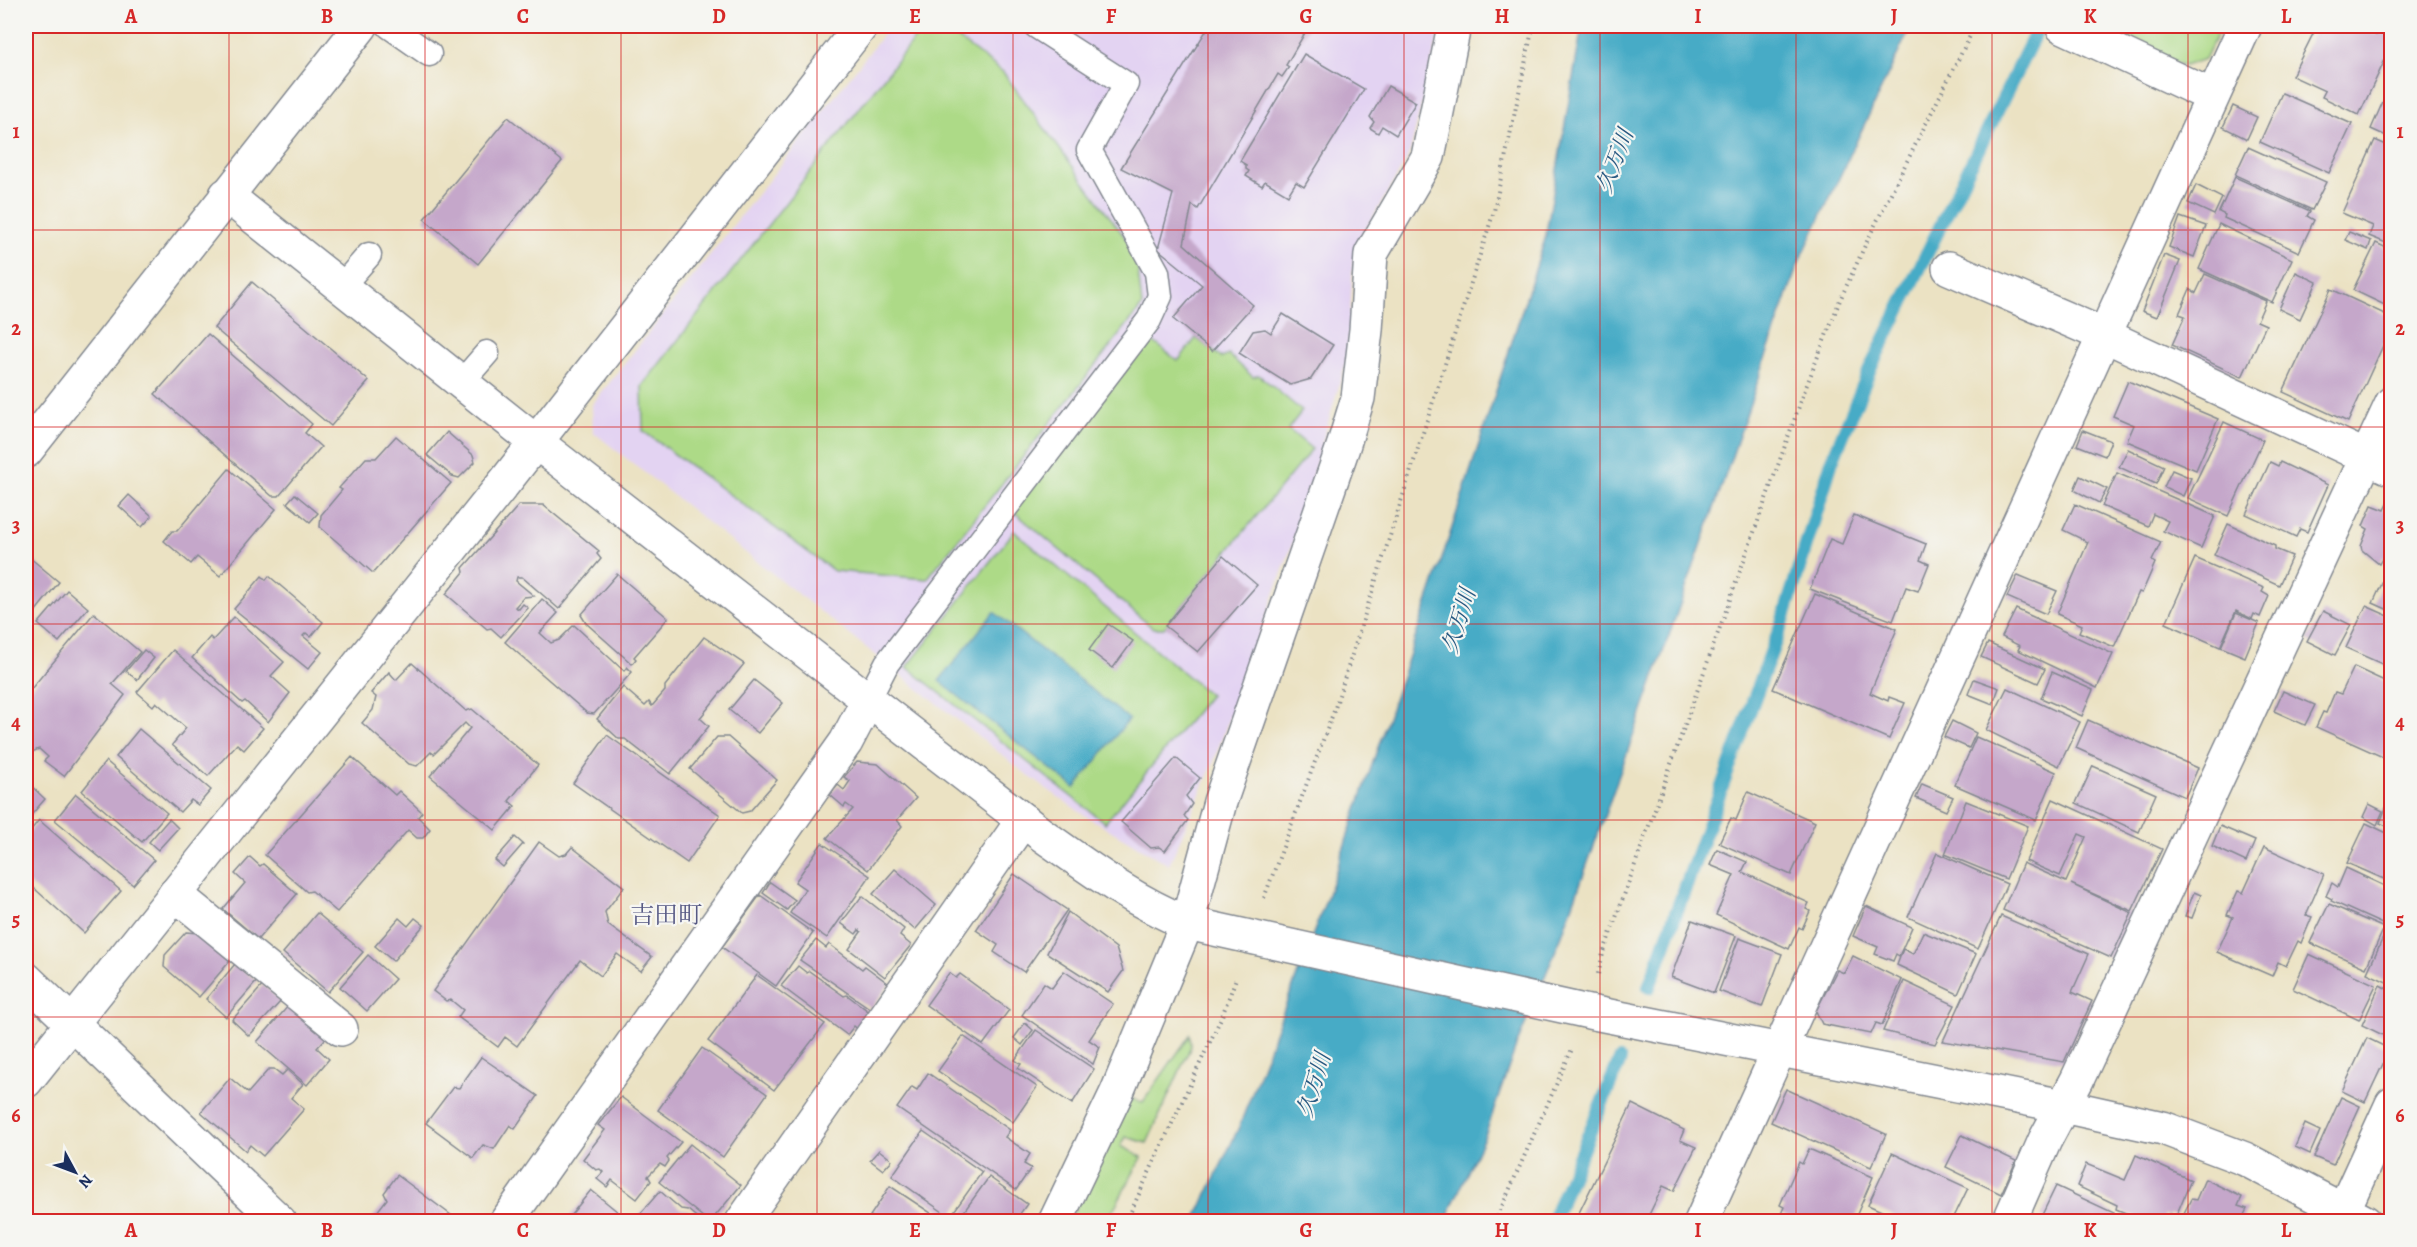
<svg xmlns="http://www.w3.org/2000/svg" width="2417" height="1247" font-family="Alegreya,'Noto Serif JP',serif">
	<style>
		.built { fill: #e3d3f2 }
		.green { fill: #adda87; stroke: #648472; stroke-width: 1.5 }
		.water { fill: #47abc6; stroke: #316d92; stroke-width: 1.5 }
		.lines { fill: none; stroke-linecap: round; stroke-linejoin: round }
		.stream { stroke: #47abc6; stroke-width: 14 }
		.building { fill: #c5a7ca }
		.service-casing { stroke: #838890; stroke-width: 27 }
		.minor-casing { stroke: #838890; stroke-width: 36 }
		.tertiary-casing { stroke: #838890; stroke-width: 36 }
		.path { stroke: #838890; stroke-width: 4; stroke-dasharray: 1.5 4.5; stroke-linecap: butt }
		.service { stroke: #fff; stroke-width: 24 }
		.minor { stroke: #fff; stroke-width: 33 }
		.tertiary { stroke: #fff; stroke-width: 33 }
		.grid { fill: none; stroke: #d62828; stroke-width: 1.5; stroke-opacity: 0.55 }
		.labels { text-anchor: middle; dominant-baseline: central; stroke-width: 4.5; stroke-linejoin: round; paint-order: stroke }
		.water-label { font-size: 22px; font-style: italic; fill: #2a5a82; stroke: #f6f6f2 }
		.quarter-label { font-size: 24px; fill: #565984; stroke: #f6f6f2 }
		.neatline { fill: none; stroke: #d62828; stroke-width: 2 }
		.grid-label { font-size: 20px; text-anchor: middle; font-weight: bold; fill: #d62828 }
	</style>
	<rect width="100%" height="100%" fill="#f6f6f2"/>
	<filter id="ink" filterUnits="userSpaceOnUse"><feTurbulence type="fractalNoise" baseFrequency=".0167" numOctaves="2"/><feDisplacementMap in="SourceGraphic" scale="12" xChannelSelector="R" yChannelSelector="G"/><feConvolveMatrix kernelMatrix="1 2 1 2 8 2 1 2 1" color-interpolation-filters="sRGB"/></filter>
	<filter id="wash" filterUnits="userSpaceOnUse"><feTurbulence type="fractalNoise" baseFrequency=".008" numOctaves="4" result="noise"/><feDisplacementMap in="SourceGraphic" scale="24" xChannelSelector="R" yChannelSelector="G"/><feGaussianBlur stdDeviation="1.35" result="paint"/><feColorMatrix in="noise" values="0 0 0 0 0 0 0 0 0 0 0 0 0 0 0 0 0 1.4 0 .05"/><feComposite in="paint" operator="in"/></filter>
	<g filter="url(#wash)">
		<rect width="100%" height="100%" fill="#ebe2c3"/>
		<path class="built" d="M890 26H1441L1409 156 1360 239 1353 261 1348 355 1292 545 1212 766 1169 865 1084 815 1030 777 593 432 592 405Z"/>
		<g class="green">
			<path d="M2096 26H2221L2205 59 2184 66Z"/>
			<path d="M942 27 1003 72 1136 252 1142 306 927 579 834 571 643 431 642 386 921 30Z"/>
			<path d="M1196 338 1222 358 1229 355 1253 377 1259 375 1302 411 1288 429 1312 449 1164 628H1153L1013 511 1150 339 1178 361Z"/>
			<path d="M1014 531 1210 695 1105 823 907 667Z"/>
			<path d="M1190 1035 1191 1046 1147 1143 1126 1137 1121 1146 1142 1157 1107 1221 1069 1222 1127 1098 1143 1102Z"/>
		</g>
		<g class="water">
			<path d="M1582 26H1911L1797 267 1706 532 1562 935 1515 1049 1486 1133 1445 1221 1194 1222 1239 1127 1326 900 1439 568 1545 239Z"/>
			<path d="M994 612 1129 719 1075 788 939 681Z"/>
		</g>
		<g class="lines">
			<g class="stream">
				<path d="M1649 987 1784 617 1832 461 1871 367 2039 26"/>
				<path d="M1552 1222 1620 1060"/>
			</g>
		</g>
		<g id="blocks">
			<g class="building">
				<path d="M1209 26H1309L1286 65 1289 67 1282 77 1278 74 1198 209 1192 205 1184 244 1253 305 1212 351 1173 319 1202 285 1158 249 1173 194 1121 168Z"/>
				<path d="M2317 26H2373L2369 32 2376 35 2380 26 2391 27V47L2359 115 2322 97 2325 91 2292 76Z"/>
				<path d="M1304 54 1364 89 1304 187 1296 182 1288 195 1265 181 1262 186 1246 176 1249 171 1246 169V165L1240 161Z"/>
				<path d="M2391 83V138L2371 129Z"/>
				<path d="M1388 86 1416 102 1396 135 1382 126 1378 133 1370 128 1374 122 1370 117Z"/>
				<path d="M2282 93 2352 124 2329 173 2260 142Z"/>
				<path d="M2233 106 2257 117 2247 139 2223 127Z"/>
				<path d="M508 117 562 161 478 264 424 219Z"/>
				<path d="M2375 140 2391 147V245L2369 236 2373 226 2342 213Z"/>
				<path d="M2248 147 2326 182 2312 210 2235 175Z"/>
				<path d="M2235 177 2310 211 2307 216 2314 220 2299 252 2224 218 2225 215 2219 212Z"/>
				<path d="M2196 185 2222 198 2214 215 2188 203Z"/>
				<path d="M2180 217 2206 226 2194 257 2169 247Z"/>
				<path d="M2219 224 2292 259 2272 302 2199 269Z"/>
				<path d="M2349 232 2371 241 2368 250 2345 240Z"/>
				<path d="M2376 243 2391 250V308L2353 290Z"/>
				<path d="M2164 255 2180 261 2157 317 2142 311Z"/>
				<path d="M2296 272 2317 282 2300 319 2279 309Z"/>
				<path d="M2205 274 2266 301 2257 321 2266 325 2242 377 2172 345 2185 316 2179 314 2190 289 2196 293Z"/>
				<path d="M252 282 369 381 331 426 214 328Z"/>
				<path d="M2331 289 2391 317V328L2348 422 2283 392Z"/>
				<path d="M26 305 33 311 26 320Z"/>
				<path d="M1283 314 1333 345 1311 379 1290 385 1239 353 1253 331 1265 329 1271 333Z"/>
				<path d="M208 334 312 424 305 433 321 447 279 496H272L155 394Z"/>
				<path d="M2128 381 2218 419 2196 470 2127 441 2134 425 2113 416Z"/>
				<path d="M2224 422 2263 440 2228 516 2188 498Z"/>
				<path d="M2083 430 2111 441 2105 456 2077 445Z"/>
				<path d="M447 432 473 455 475 462 459 478 452 476 427 455Z"/>
				<path d="M396 436 451 483 373 573 320 527 321 515 342 490 339 488 366 458H376Z"/>
				<path d="M2128 449 2164 466 2156 484 2119 467Z"/>
				<path d="M2270 462 2278 466 2280 462 2328 485 2307 532 2300 529 2296 537 2246 514Z"/>
				<path d="M229 469 276 509 220 576 197 557 191 564 164 541 172 531H177Z"/>
				<path d="M2172 470 2191 478 2183 496 2164 487Z"/>
				<path d="M2117 473 2215 516 2201 548 2163 531 2168 521 2153 514 2148 526 2102 506Z"/>
				<path d="M2080 476 2107 489 2099 503 2074 490Z"/>
				<path d="M295 494 318 513 310 522 287 503Z"/>
				<path d="M129 495 152 516 142 527 119 506Z"/>
				<path d="M2389 502 2391 503V561L2383 557 2379 564 2362 550 2361 546 2368 529 2363 526 2372 505 2385 510Z"/>
				<path d="M2075 504 2161 542 2152 561 2155 563 2142 593 2139 592 2114 647 2079 632 2082 625 2057 614 2088 542 2063 530Z"/>
				<path d="M519 505H543L599 551 597 554 601 559 559 609 522 577H517L516 581 534 596 524 597 515 607 519 609 523 604 528 608 501 637 491 628 487 629 446 594 464 572 463 568Z"/>
				<path d="M1854 515 1926 544 1920 560 1929 564 1918 591 1906 587 1893 621 1810 589 1830 539 1842 544Z"/>
				<path d="M2228 524 2275 546V549L2292 556 2279 585 2214 555Z"/>
				<path d="M1223 556 1257 585 1198 652 1165 626Z"/>
				<path d="M29 557 59 582 26 623V562Z"/>
				<path d="M2195 558 2264 588 2262 592 2269 596 2260 617 2254 614 2252 619 2236 611 2220 647 2166 623Z"/>
				<path d="M2391 564V611L2373 603Z"/>
				<path d="M617 574 668 618 634 657 636 659 632 664 586 623 581 615Z"/>
				<path d="M2018 575 2057 591 2046 614 2007 597Z"/>
				<path d="M262 576 266 580 269 576 323 622 311 637 306 633 303 636 322 652 308 669 234 609Z"/>
				<path d="M67 590 88 608 59 642 38 624Z"/>
				<path d="M1815 594 1897 629 1870 693 1888 701 1889 697 1905 703 1889 739 1773 689Z"/>
				<path d="M542 599 558 613 540 633 551 643 559 640 574 625 624 671 627 667 632 672 594 714 587 713 505 642Z"/>
				<path d="M2366 606 2391 617V668L2346 648Z"/>
				<path d="M2016 609 2113 654 2097 688 2018 650 2020 646 2002 637Z"/>
				<path d="M2323 611 2351 625 2335 655 2307 641Z"/>
				<path d="M94 613 140 652 112 684 125 695 64 776 44 761 48 757 39 749 32 752 26 747V695Z"/>
				<path d="M2236 613 2259 623 2245 657 2221 647Z"/>
				<path d="M234 617 284 662 271 676 290 693 268 722 245 701 242 703 192 658 210 637 213 640Z"/>
				<path d="M1108 624 1133 641 1113 668 1089 650Z"/>
				<path d="M704 637 744 664 700 718 709 726 670 774 625 739H619L597 719 623 687 645 706 649 702 652 706 665 691V686Z"/>
				<path d="M1988 643 2045 669 2038 683 1981 657Z"/>
				<path d="M144 650 154 658 137 680 126 671Z"/>
				<path d="M173 650 263 728 244 750 237 744 208 776 172 745 186 728 156 702 153 706 137 692Z"/>
				<path d="M412 663 466 711 472 709 538 765 509 801 515 806 495 830 430 776 470 728 465 723 434 754 431 752 417 766 409 764 362 723 373 710 376 697 371 693 389 672 396 680Z"/>
				<path d="M2354 667 2391 684V744L2385 758 2316 727 2323 712 2326 713 2335 692 2341 694Z"/>
				<path d="M2052 672 2093 690 2082 716 2041 698Z"/>
				<path d="M1974 679 1999 688 1993 704 1968 694Z"/>
				<path d="M754 680 783 703 758 733 729 710Z"/>
				<path d="M2007 688 2080 722 2059 766 1986 730Z"/>
				<path d="M2283 691 2315 705 2305 725 2274 711Z"/>
				<path d="M2088 720 2198 768 2185 797 2076 748Z"/>
				<path d="M1952 721 1976 733 1969 748 1944 737Z"/>
				<path d="M139 729 211 790 198 805 191 800 180 812 116 757Z"/>
				<path d="M607 735 720 815 687 863 573 783Z"/>
				<path d="M717 737H728L777 780 750 811 742 813 690 769Z"/>
				<path d="M1976 737 2056 772 2036 820 1955 785Z"/>
				<path d="M352 757 395 795 399 791 422 812 418 817 430 829 423 838H417L408 830 337 912 312 891 307 892 265 855Z"/>
				<path d="M1176 758 1200 778 1186 796 1192 804 1184 816 1188 820 1165 851 1159 847 1151 848 1121 822Z"/>
				<path d="M106 761 167 813 142 842 82 791Z"/>
				<path d="M857 762 878 764 916 798 897 820 902 826 868 870 827 838 853 809 846 804 844 807 830 795 838 785 844 790 850 781 844 777Z"/>
				<path d="M2093 766 2156 794 2139 832 2076 803Z"/>
				<path d="M26 781 45 799 26 821Z"/>
				<path d="M1922 784 1953 797 1946 811 1916 798Z"/>
				<path d="M1748 792 1815 822 1791 875 1719 843 1731 818 1736 820Z"/>
				<path d="M76 794 154 860 133 885 55 820Z"/>
				<path d="M2391 795V828L2380 823Z"/>
				<path d="M2053 799 2162 849 2132 911 2071 884 2132 913 2111 958 2003 910 2023 863 2066 882 2086 837 2079 834 2060 876 2026 861Z"/>
				<path d="M1966 801 2028 826 2006 879 1945 854Z"/>
				<path d="M2369 804 2383 811 2377 825 2363 817Z"/>
				<path d="M169 819 178 828 158 850 149 842Z"/>
				<path d="M39 820 121 891 84 933 26 881V836Z"/>
				<path d="M2366 823 2391 835V882L2347 863Z"/>
				<path d="M2220 826 2255 841 2246 862 2212 846Z"/>
				<path d="M515 837 523 844 503 867 495 860Z"/>
				<path d="M539 842 559 856 566 854 572 847 624 887 605 912 608 925 652 957 641 971 617 954 601 976 580 960 517 1046 505 1037 498 1047 458 1017 463 1010 451 1000 446 1001 433 991Z"/>
				<path d="M822 843 870 876 827 938 790 913 805 889 795 882Z"/>
				<path d="M2264 847 2324 874 2306 915 2312 917 2301 943 2298 941 2286 966 2278 962 2272 976 2217 952 2233 917 2227 915 2238 891 2243 893Z"/>
				<path d="M1717 849 1747 862 1742 872 1809 903 1806 909 1810 911 1802 929 1799 927 1789 949 1716 915 1734 875 1710 865Z"/>
				<path d="M1937 853 2007 884 1978 949 1908 917Z"/>
				<path d="M250 857 260 866 263 864 297 894 258 939 223 909 245 883 235 874Z"/>
				<path d="M2346 868 2391 889V928L2331 901 2332 899 2326 896 2332 883 2338 887Z"/>
				<path d="M895 869 936 905 915 930 873 894Z"/>
				<path d="M1014 874 1067 910 1024 972 994 952 998 945 976 930Z"/>
				<path d="M770 882 795 900 787 910 763 893Z"/>
				<path d="M2194 892 2201 895 2192 918 2185 916Z"/>
				<path d="M760 895 813 933 776 986 722 947Z"/>
				<path d="M862 896 904 929 900 936 911 945 885 977 849 949 861 932 859 930 856 934 841 923Z"/>
				<path d="M2329 904 2384 928 2366 968 2310 943Z"/>
				<path d="M1866 906 1912 927 1899 956 1896 954 1893 961 1875 954 1878 947 1853 936Z"/>
				<path d="M1068 912 1116 948 1123 971 1108 992 1047 953Z"/>
				<path d="M317 913 363 952 328 992 283 953Z"/>
				<path d="M2001 916 2089 954 2072 992 2092 1001 2064 1062 1943 1041Z"/>
				<path d="M399 918 408 926 415 918 424 925 393 961 375 946Z"/>
				<path d="M1692 920 1736 936 1714 993 1671 977Z"/>
				<path d="M2387 929 2391 931V984L2367 973Z"/>
				<path d="M186 932 198 933 230 961 199 997 164 967 165 955Z"/>
				<path d="M1923 932 1976 954 1958 994 1897 965 1903 949 1913 954Z"/>
				<path d="M1739 938 1782 954 1762 1007 1719 991Z"/>
				<path d="M816 940 826 948 829 944 862 969 865 966 889 984 871 1009 800 960Z"/>
				<path d="M2309 954 2376 985 2359 1020 2293 989Z"/>
				<path d="M368 955 395 979 367 1011 340 987Z"/>
				<path d="M1853 956 1902 980 1882 1025 1876 1023 1871 1034 1822 1024 1816 1011 1837 970 1844 973Z"/>
				<path d="M235 964 257 981 226 1017 206 999Z"/>
				<path d="M798 966 807 973 809 971 844 996 847 995 872 1014 859 1030 854 1026 847 1035 781 986Z"/>
				<path d="M1064 971 1113 1004 1089 1040 1100 1047 1093 1064 1022 1015 1044 983 1052 988Z"/>
				<path d="M949 973 956 978 960 974 1009 1010 983 1045 926 1005Z"/>
				<path d="M757 975 825 1024 774 1090 708 1041Z"/>
				<path d="M1904 981 1955 1005 1935 1044 1883 1031Z"/>
				<path d="M263 985 281 1001 249 1036 232 1020Z"/>
				<path d="M2380 985 2391 991V1039L2362 1025Z"/>
				<path d="M289 1005 326 1038 317 1048 329 1059 307 1085 257 1042Z"/>
				<path d="M1025 1023 1033 1030 1022 1045 1014 1038Z"/>
				<path d="M1036 1030 1094 1069 1072 1104 1018 1068 1021 1064 1015 1060Z"/>
				<path d="M963 1036 1037 1087 1013 1122 938 1071Z"/>
				<path d="M2367 1038 2390 1049 2365 1102 2342 1091Z"/>
				<path d="M702 1048 767 1094 723 1157 658 1110Z"/>
				<path d="M481 1057 538 1096 515 1129 510 1125 494 1149 483 1145 473 1158 426 1123 453 1087 459 1088Z"/>
				<path d="M269 1069H274L282 1075 287 1070 303 1084 291 1098 304 1109 263 1156 250 1145 246 1151 201 1112 230 1078 248 1093Z"/>
				<path d="M928 1073 1010 1130 1005 1137 1030 1154 1024 1164 1031 1168 1016 1190 897 1108 912 1087 917 1090Z"/>
				<path d="M1786 1089 1886 1134 1871 1167 1771 1122Z"/>
				<path d="M621 1097 681 1142 667 1158 669 1161 665 1167 660 1164 648 1176 651 1181 637 1199 612 1180 607 1187 597 1179 603 1172 600 1169 596 1170 583 1159 605 1130 598 1125Z"/>
				<path d="M2341 1097 2360 1106 2333 1165 2314 1157Z"/>
				<path d="M1632 1104 1684 1130 1680 1140 1696 1147 1674 1191 1663 1186 1646 1221H1575Z"/>
				<path d="M2305 1124 2320 1131 2310 1154 2295 1147Z"/>
				<path d="M923 1131 982 1172 950 1217 892 1176Z"/>
				<path d="M1962 1135 2016 1161 2001 1194 1946 1167Z"/>
				<path d="M690 1144 741 1185 711 1221H708L659 1182Z"/>
				<path d="M1809 1149 1873 1177 1854 1221H1797L1781 1214 1784 1207 1780 1205 1799 1162 1802 1164Z"/>
				<path d="M879 1150 892 1160 883 1170 870 1160Z"/>
				<path d="M1892 1153 1968 1188 1952 1221H1904L1868 1205Z"/>
				<path d="M2136 1155 2191 1180 2176 1216 2170 1214 2169 1217 2165 1215 2162 1221H2145L2116 1209 2117 1205 2077 1186 2086 1164 2125 1180Z"/>
				<path d="M397 1175 459 1221H370L387 1199 384 1193Z"/>
				<path d="M989 1177 1027 1204 1015 1221H957Z"/>
				<path d="M2205 1179 2242 1197 2238 1206 2247 1209 2241 1221H2180L2191 1199 2196 1200Z"/>
				<path d="M890 1186 943 1221H878L870 1216Z"/>
				<path d="M2056 1186 2114 1213 2113 1215 2127 1221H2051L2041 1217Z"/>
				<path d="M591 1190 629 1221H566Z"/>
				<path d="M660 1191 681 1209 688 1210 701 1221H634Z"/>
				<path d="M26 1210 39 1221H26Z"/>
			</g>
		</g>
	</g>
	<g filter="url(#ink)">
		<use href="#blocks" fill-opacity="0" stroke="#838890" stroke-width="1.5"/>
		<g class="lines">
			<defs>
				<g id="service">
					<path d="M389 26 429 54"/>
					<path d="M341 287 369 255"/>
					<path d="M461 383 487 353"/>
					<path d="M868 700 887 663 1149 320 1160 296 1157 272 1089 150 1126 84 1036 26"/>
				</g>
				<g id="minor">
					<path d="M2062 26 2212 96"/>
					<path d="M1949 268 2104 335 2392 469"/>
					<path d="M175 894 341 1029"/>
					<path d="M26 979 280 1222"/>
					<path d="M26 1081 508 478 861 26"/>
					<path d="M506 1222 846 742 868 700"/>
					<path d="M742 1222 1023 820"/>
					<path d="M1055 1222 1117 1092 1187 923 1220 802 1343 447 1358 398 1366 330 1371 254 1428 157 1454 26"/>
					<path d="M1701 1222 2245 26"/>
					<path d="M2009 1222 2045 1140 2077 1080 2392 403"/>
					<path d="M2338 1222 2392 1104"/>
				</g>
				<g id="tertiary">
					<path d="M226 195 536 442 1041 834C1089 868 1133 901 1187 923L1589 1012 2063 1106 2163 1128 2245 1159 2365 1222"/>
					<path d="M26 451 361 26"/>
				</g>
			</defs>
			<use href="#service" class="service-casing"/>
			<use href="#minor" class="minor-casing"/>
			<use href="#tertiary" class="tertiary-casing"/>
			<g class="path">
				<path d="M1264 898 1334 711 1494 211 1533 26"/>
				<path d="M1598 974 1603 954 1806 387 1840 300 1868 239 1975 26"/>
				<path d="M1126 1222 1222 1016 1237 976"/>
				<path d="M1495 1222 1572 1049"/>
			</g>
			<use href="#service" class="service"/>
			<use href="#minor" class="minor"/>
			<use href="#tertiary" class="tertiary"/>
		</g>
	</g>
	<path class="grid" d="M229 26V1222M425 26V1222M621 26V1222M817 26V1222M1013 26V1222M1208 26V1222M1404 26V1222M1600 26V1222M1796 26V1222M1992 26V1222M2188 26V1222M26 230H2392M26 427H2392M26 624H2392M26 820H2392M26 1017H2392"/>
	<g class="labels">
		<g class="water-label">
			<text transform="translate(1615 161) rotate(-69)">久万川</text>
			<text transform="translate(1459 621) rotate(-73)">久万川</text>
			<text transform="translate(1314 1085) rotate(-73)">久万川</text>
		</g>
		<g class="quarter-label">
			<text x="666" y="915">吉田町</text>
		</g>
	</g>
	<rect width="2417" height="1247" fill="none" stroke="#f6f6f2" stroke-width="66"/>
	<g transform="translate(75 1172) rotate(131)" stroke="#f6f6f2" stroke-width="4.5" paint-order="stroke">
	<path d="M0-4.5L10 22L0 15L-10 22Z" fill="#1b2f5e"/>
	<text y="-9" font-size="16" font-weight="bold" text-anchor="middle" fill="#1b2f5e">N</text>
	</g>
	<rect x="33" y="33" width="2351" height="1181" class="neatline"/>
	<g class="grid-label">
		<text x="131" y="23">A</text>
		<text x="327" y="23">B</text>
		<text x="523" y="23">C</text>
		<text x="719" y="23">D</text>
		<text x="915" y="23">E</text>
		<text x="1111" y="23">F</text>
		<text x="1306" y="23">G</text>
		<text x="1502" y="23">H</text>
		<text x="1698" y="23">I</text>
		<text x="1894" y="23">J</text>
		<text x="2090" y="23">K</text>
		<text x="2286" y="23">L</text>
		<text x="16" y="138">1</text>
		<text x="2400" y="138">1</text>
		<text x="16" y="335">2</text>
		<text x="2400" y="335">2</text>
		<text x="16" y="532">3</text>
		<text x="2400" y="532">3</text>
		<text x="16" y="729">4</text>
		<text x="2400" y="729">4</text>
		<text x="16" y="926">5</text>
		<text x="2400" y="926">5</text>
		<text x="16" y="1122">6</text>
		<text x="2400" y="1122">6</text>
		<text x="131" y="1237">A</text>
		<text x="327" y="1237">B</text>
		<text x="523" y="1237">C</text>
		<text x="719" y="1237">D</text>
		<text x="915" y="1237">E</text>
		<text x="1111" y="1237">F</text>
		<text x="1306" y="1237">G</text>
		<text x="1502" y="1237">H</text>
		<text x="1698" y="1237">I</text>
		<text x="1894" y="1237">J</text>
		<text x="2090" y="1237">K</text>
		<text x="2286" y="1237">L</text>
	</g>
</svg>
